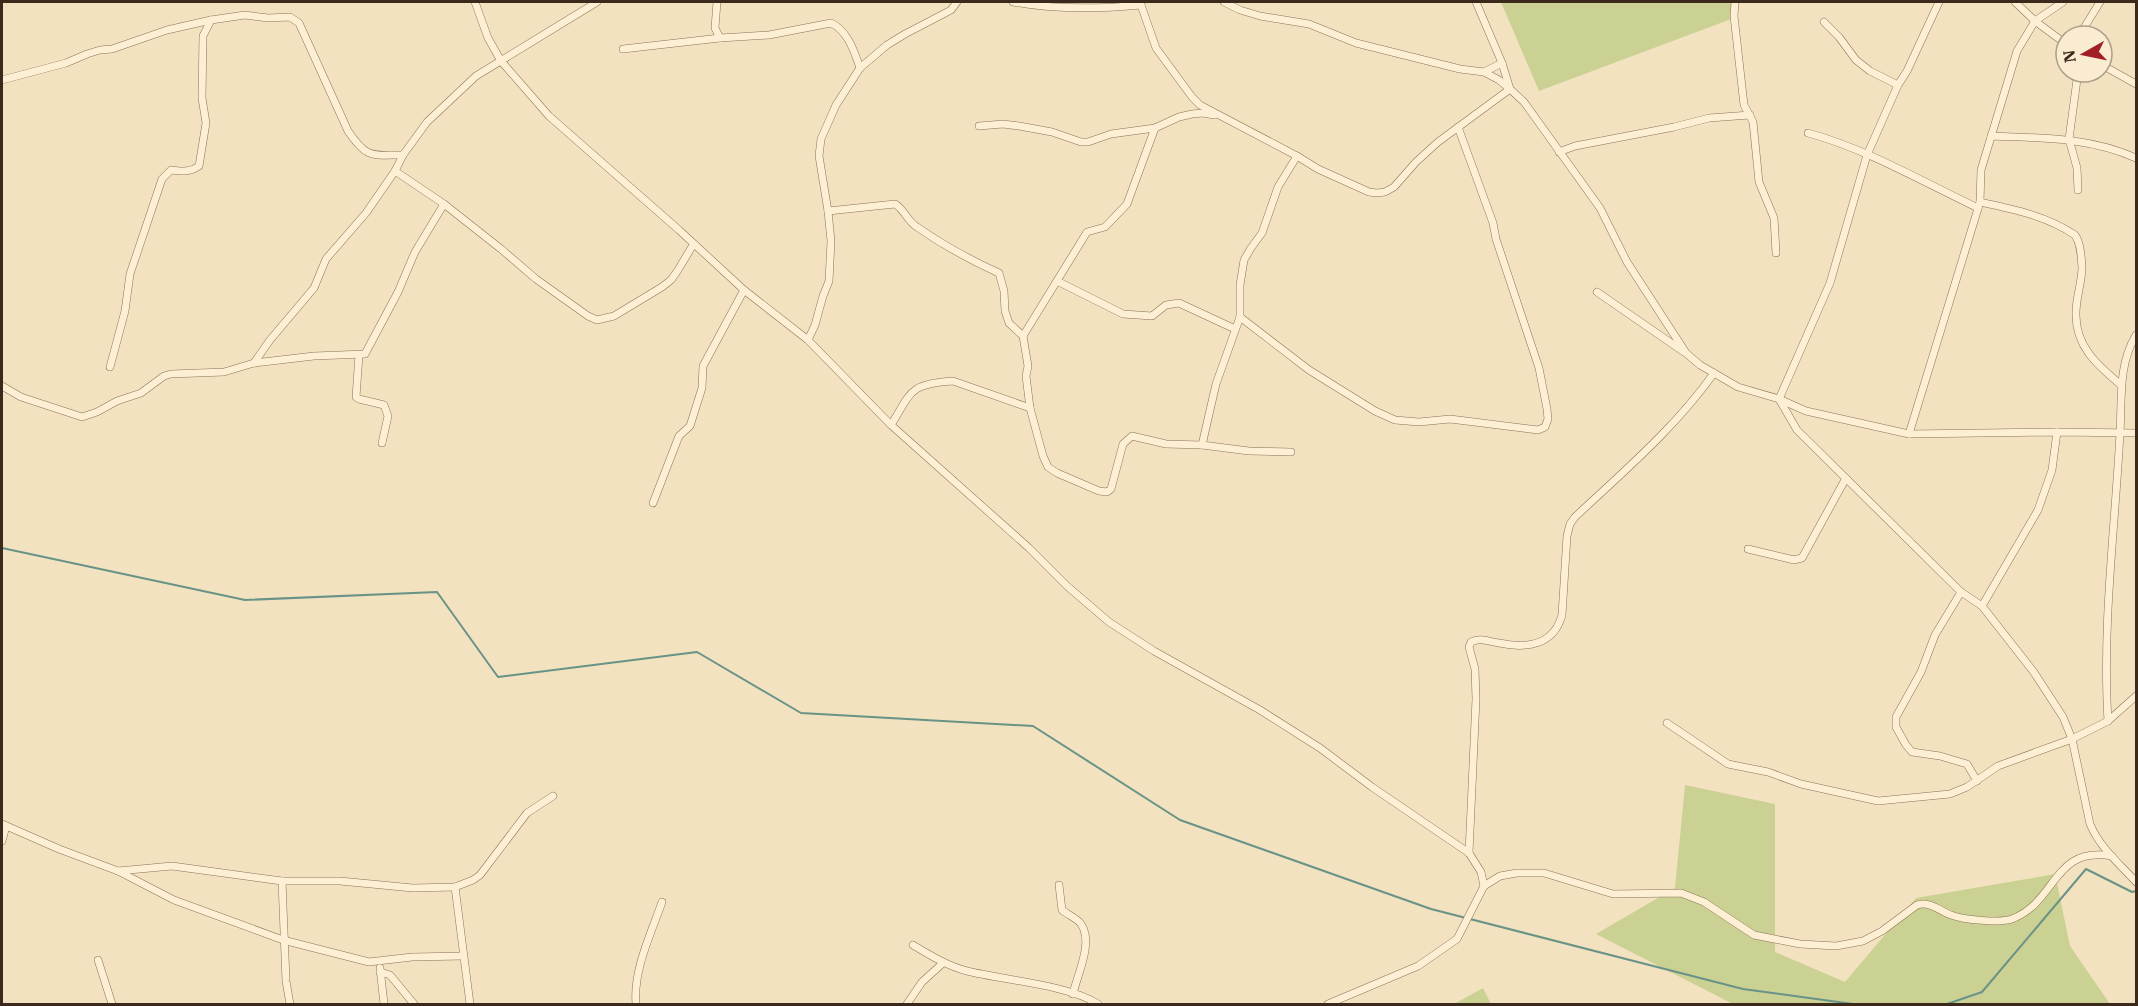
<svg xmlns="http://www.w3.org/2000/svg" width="2138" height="1006" font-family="'IBM Plex Serif',serif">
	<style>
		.green { fill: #cbd193 }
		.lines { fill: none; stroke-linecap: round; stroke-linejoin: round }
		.stream { stroke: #699387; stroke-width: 2 }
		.minor-casing { stroke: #8d7256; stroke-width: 8 }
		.minor { stroke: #fcefd4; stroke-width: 7 }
	</style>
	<rect width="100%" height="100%" fill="#f2e2c0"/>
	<g class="green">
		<path d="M1501 2H1731L1734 18 1539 91Z"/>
		<path d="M1685 785 1775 804V952L1845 982 1916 898 2055 874 2070 946 2110 1004H1733L1596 934 1675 888Z"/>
		<path d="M1483 988 1491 1004H1454Z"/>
	</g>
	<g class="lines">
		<g class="stream">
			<path d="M2 548 245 600 437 592 498 677 697 652 801 713 1033 726 1180 820 1431 909 1743 989 1853 1004"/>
			<path d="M1947 1004 1982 992 2086 869 2132 892 2136 891"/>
		</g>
		<defs>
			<g id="minor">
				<path d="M475 2 488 38 501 61 549 116 679 230 744 290 808 340 891 425 1029 548 1067 586 1109 622 1154 651 1260 710 1320 748 1372 787 1469 853 1481 872 1484 886 1457 939 1418 966 1328 1004"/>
				<path d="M717 2 715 28 720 38 769 35 831 23C848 31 854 51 860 68"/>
				<path d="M1013 2C1056 10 1098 9 1141 5"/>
				<path d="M1476 2 1502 63 1510 89 1524 102 1600 208 1627 262 1686 353 1700 365 1738 387 1779 399 1806 411 1909 434 2057 432 2136 433"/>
				<path d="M1735 2 1734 16 1744 105 1753 122 1759 182 1774 218 1776 253"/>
				<path d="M1939 2 1907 71 1898 85 1867 155 1830 283 1779 399 1797 430 1961 592 1982 606 2033 671 2063 717 2072 739 2090 824C2100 848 2119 863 2136 882"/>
				<path d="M2015 2 2035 21 2066 44"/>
				<path d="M1141 5 1156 48 1192 97 1200 105 1297 156 1318 169 1369 192 1377 193 1385 192 1394 187 1416 162 1438 142 1510 89 1499 80 1484 72 1460 69 1356 43 1309 24 1260 16 1240 10 1224 2"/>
				<path d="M1824 22 1839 37 1856 60 1870 71 1898 85"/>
				<path d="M2079 36 2100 2"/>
				<path d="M623 49 720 38"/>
				<path d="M2102 65 2136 84"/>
				<path d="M1484 72 1502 63"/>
				<path d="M2 80 66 63 87 54 100 50 112 49 167 30 211 20 245 15 268 18 290 17 299 23 348 131C367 159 371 155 403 155"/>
				<path d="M979 126 1003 124 1019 126 1052 132 1081 142H1088L1111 134 1155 128 1179 117 1192 114 1203 113 1214 115"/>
				<path d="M1155 128 1127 204 1105 227 1087 232 1023 336 1028 366 1026 376 1030 408 1043 456 1048 467 1057 473 1099 491 1107 492 1111 489 1123 444 1132 436 1166 444 1202 445"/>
				<path d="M1808 133C1867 149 1923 182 1978 208"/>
				<path d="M1991 136C2041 138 2090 137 2136 158"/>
				<path d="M1559 152 1575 146 1674 127 1709 118 1750 115"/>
				<path d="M395 171 444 204 501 249 536 279 588 316 597 320 614 316 662 287 671 280 678 270 693 245"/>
				<path d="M2078 190 2077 168 2069 139 2078 72"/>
				<path d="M1980 202C2013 209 2047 216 2075 235 2081 244 2081 256 2082 267 2082 282 2076 297 2076 313 2075 346 2097 365 2121 385"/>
				<path d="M828 211 895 204C905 210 907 221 917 227 943 245 970 260 999 273L1004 291 1005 311 1009 323 1023 336"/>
				<path d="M1057 281 1123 314 1152 316 1166 305 1179 303 1235 329"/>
				<path d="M1597 292 1684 352"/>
				<path d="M1240 317 1309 370 1375 411 1395 420 1419 422 1450 419 1538 430 1545 427 1548 419 1547 409 1539 368 1496 239 1493 223 1458 127"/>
				<path d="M808 340 815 325 823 296 829 281 831 241 828 211 819 156 821 139 836 105 860 68 887 45 905 34 951 10 957 2"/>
				<path d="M359 355 356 397 359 399 384 405 388 416 382 443"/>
				<path d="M254 363 270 340 314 288 326 259 366 213 395 171 403 155 427 122 476 76 597 2"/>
				<path d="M110 367 125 311 130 274 162 179 171 170C182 171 189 173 199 166L206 123 202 98 203 36 211 20"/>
				<path d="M2 386 21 397 82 417 97 412 117 401 141 393 164 376 171 374 224 372 254 363 314 356 365 354 398 292 415 252 444 204"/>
				<path d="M891 425C912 391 909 384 953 381L1030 408"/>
				<path d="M1909 434 1980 202 1981 170 2017 51 2035 21 2063 2"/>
				<path d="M1291 452 1249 451 1202 445 1216 384 1240 317V285L1244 260 1251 248 1262 233 1278 187 1297 156"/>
				<path d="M653 503 679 436 690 426 702 388 703 366 744 290"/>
				<path d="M1748 549 1794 560 1802 558 1846 478"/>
				<path d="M1961 592 1935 635 1921 672 1896 717V727L1906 745 1912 752 1940 756 1967 764 1977 781"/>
				<path d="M1982 606 2038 510 2052 470 2057 432"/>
				<path d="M2108 721C2102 624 2115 529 2120 433 2122 399 2118 365 2136 335"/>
				<path d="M1667 723 1728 764 1768 772 1801 784 1878 801 1950 794 1967 787 1998 766 2072 739 2108 721 2136 696"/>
				<path d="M2 824 59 849 118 871 174 900 283 940 369 962 412 957 463 956"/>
				<path d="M2 841 6 826"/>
				<path d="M1469 853 1476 699 1475 669 1469 647 1471 642C1481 637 1489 642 1499 643 1527 649 1554 645 1562 615L1567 536 1570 524 1575 517C1623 472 1676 427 1714 373"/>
				<path d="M118 871 172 866 282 881H340L413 888 455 887 473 880 480 875 527 813 553 796"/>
				<path d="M282 881 286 981 290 1004"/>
				<path d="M1059 885 1062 910C1068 915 1077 918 1081 924 1094 942 1077 975 1073 994"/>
				<path d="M1484 886 1500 876 1517 873H1544L1613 894 1681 893 1704 902 1754 935 1800 944 1836 946 1863 941 1882 931 1917 905C1930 901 1940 911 1951 915 1964 920 2000 923 2012 919 2058 901 2052 846 2112 856"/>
				<path d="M455 887 470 1004"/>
				<path d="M913 945C930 955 947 966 967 971 1003 980 1069 985 1098 1004"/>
				<path d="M98 960 112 1004"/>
				<path d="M380 968 384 1004"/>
				<path d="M380 972 390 975 414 1004"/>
				<path d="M636 1004C633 970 651 934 662 902"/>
				<path d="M907 1004 922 982 943 963"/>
			</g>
		</defs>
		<use href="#minor" class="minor-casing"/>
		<use href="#minor" class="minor"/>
	</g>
	<rect width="2138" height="1006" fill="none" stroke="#3b2a1c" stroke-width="6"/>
	<g transform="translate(2084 54) rotate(261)"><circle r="28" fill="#f9ecd1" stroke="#ad9e89" stroke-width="1.5"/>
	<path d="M0-4.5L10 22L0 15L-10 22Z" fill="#a22025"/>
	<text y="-9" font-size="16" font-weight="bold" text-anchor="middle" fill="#3b2a1c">N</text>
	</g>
</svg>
